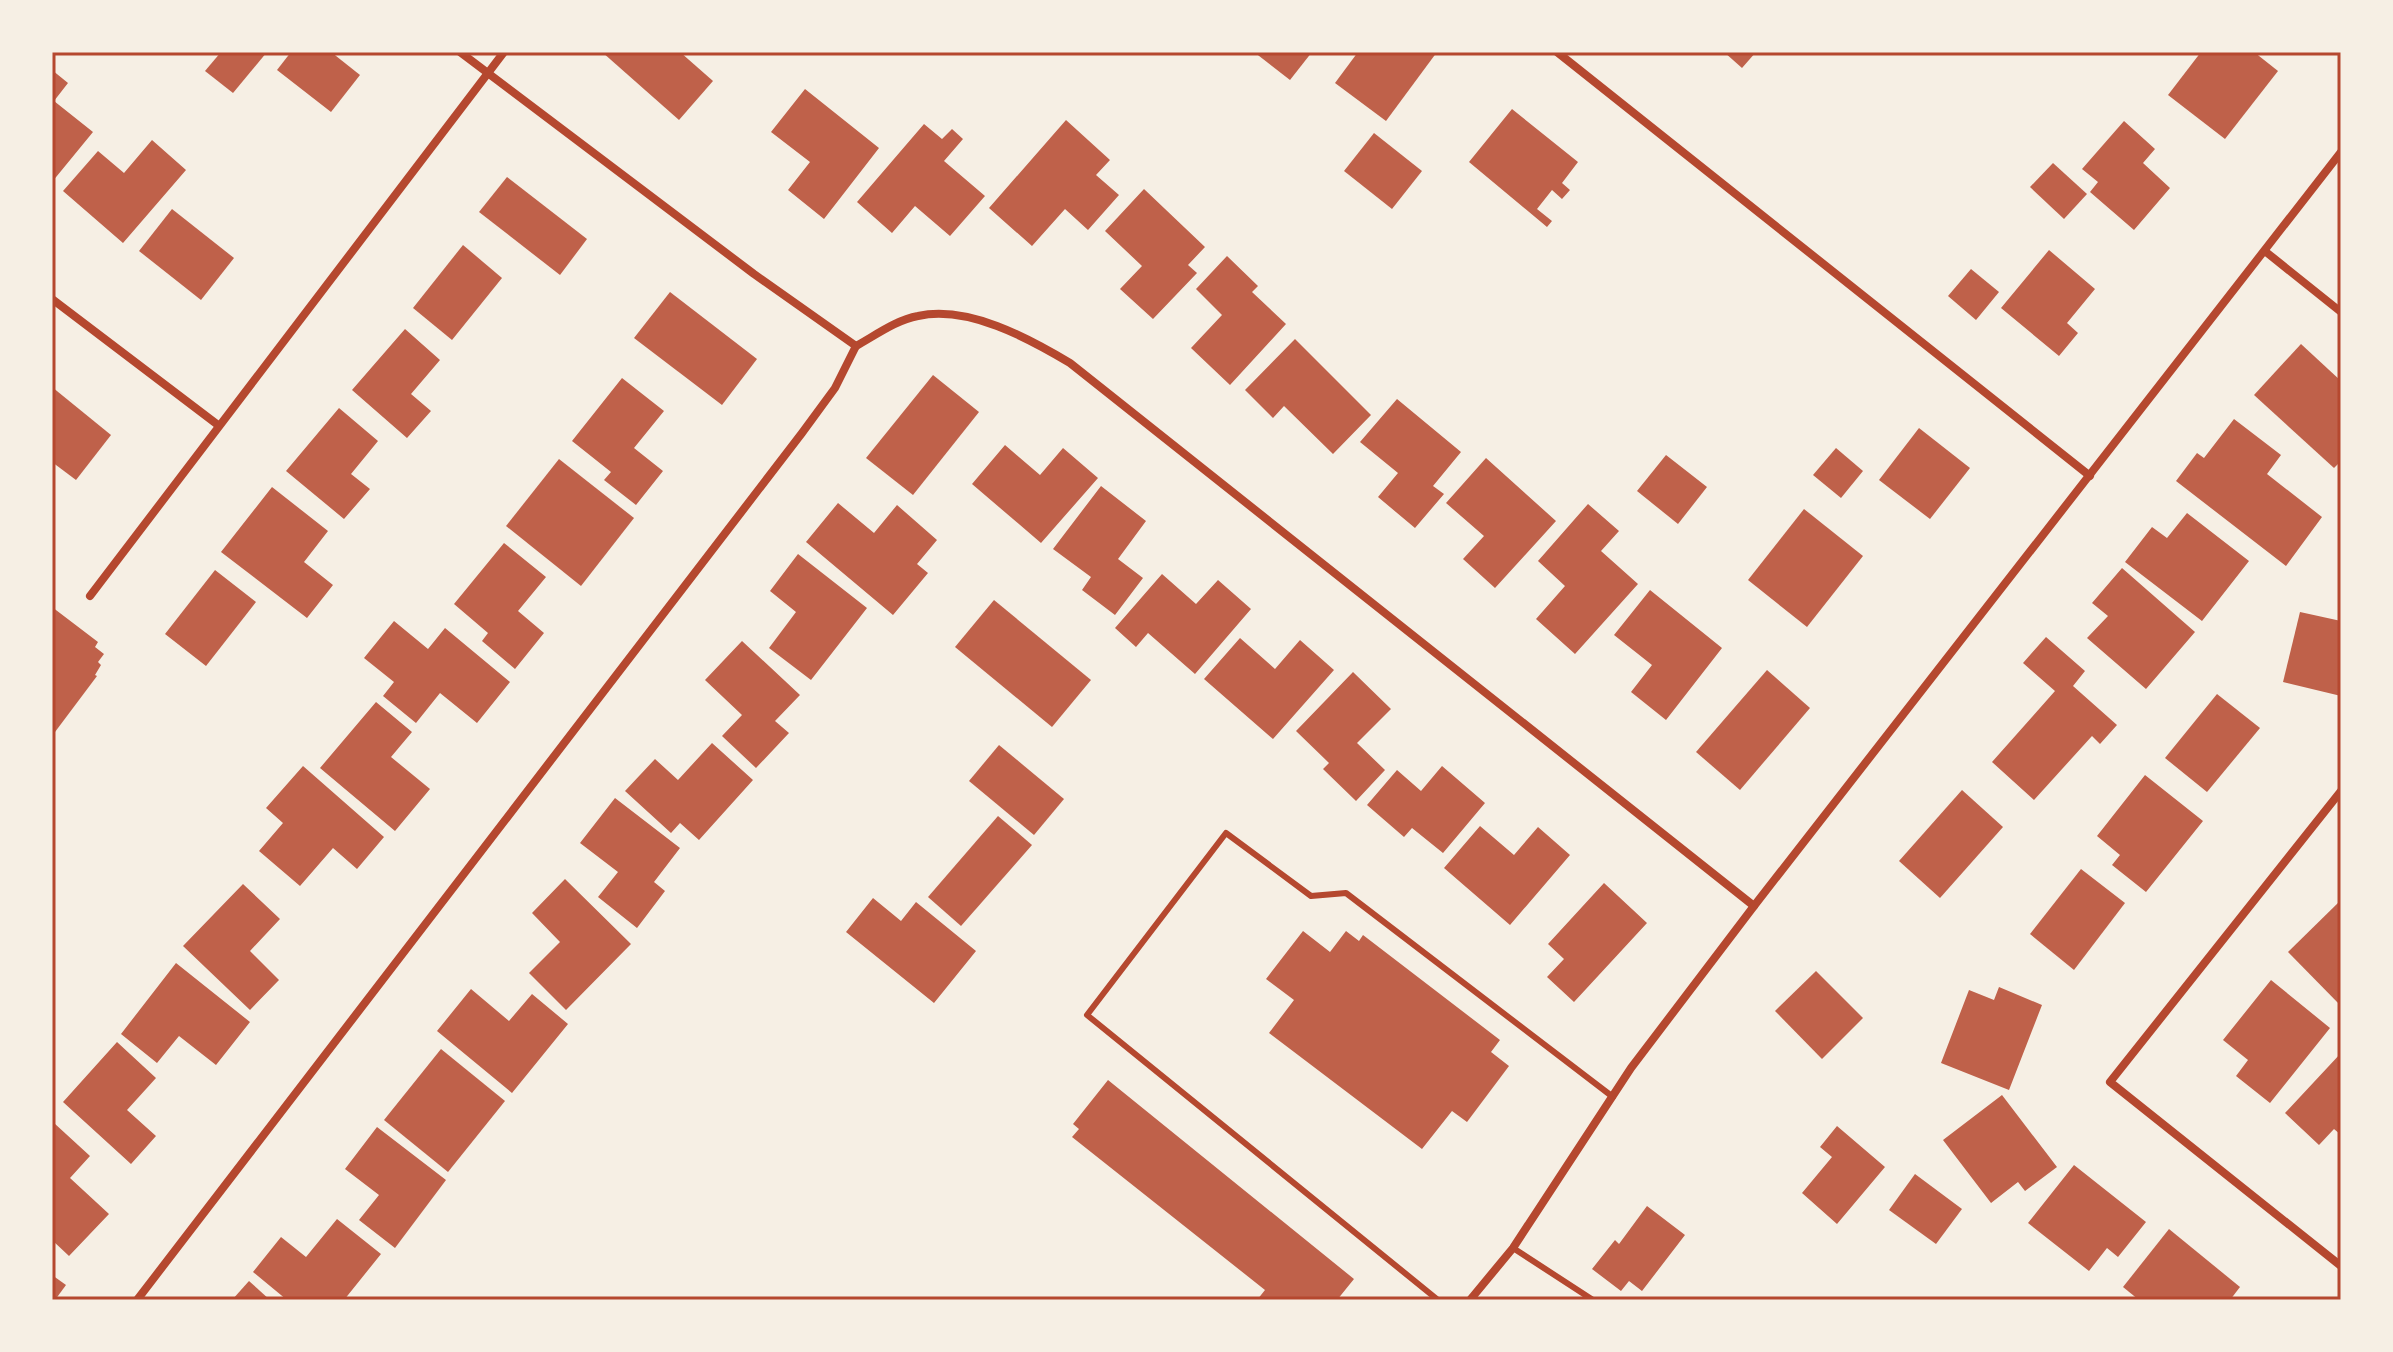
<svg xmlns="http://www.w3.org/2000/svg" width="2393" height="1352" font-family="'DM Sans',sans-serif">
	<style>
		.building { fill: #bf614a }
		.lines { fill: none; stroke-linecap: round; stroke-linejoin: round }
		.service { stroke: #b5482f; stroke-width: 6 }
		.minor { stroke: #b5482f; stroke-width: 8 }
		.neatline { fill: none; stroke: #b5482f; stroke-width: 3 }
	</style>
	<rect width="100%" height="100%" fill="#f6efe4"/>
	<g class="building">
		<path d="M221 52H267L233 93 205 71Z"/>
		<path d="M291 52H331L360 75 331 112 277 70Z"/>
		<path d="M602 52H680L713 81 679 120Z"/>
		<path d="M1254 52H1312L1290 80Z"/>
		<path d="M1358 52H1437L1386 121 1335 83Z"/>
		<path d="M1724 52H1756L1742 68Z"/>
		<path d="M2201 52H2254L2278 71 2225 139 2168 95Z"/>
		<path d="M52 70 68 83 54 101 93 132 52 182Z"/>
		<path d="M805 89 879 148 824 219 788 190 810 162 771 132Z"/>
		<path d="M1512 109 1578 162 1562 183 1570 190 1562 199 1552 190 1537 209 1552 221 1547 227 1469 162Z"/>
		<path d="M1066 120 1110 160 1096 175 1119 195 1088 230 1065 209 1032 246 989 208Z"/>
		<path d="M2124 121 2155 149 2143 163 2170 188 2134 230 2090 192 2098 182 2082 169Z"/>
		<path d="M924 124 942 139 952 129 963 139 944 161 985 196 950 236 915 206 892 233 857 202Z"/>
		<path d="M1374 133 1422 171 1392 209 1344 171Z"/>
		<path d="M152 140 186 170 123 243 63 191 98 151 124 173Z"/>
		<path d="M2053 163 2087 194 2064 219 2030 187Z"/>
		<path d="M507 177 587 239 560 275 479 212Z"/>
		<path d="M1144 189 1205 247 1188 265 1197 273 1153 319 1120 289 1142 266 1105 231Z"/>
		<path d="M172 209 234 258 201 300 139 251Z"/>
		<path d="M463 245 502 278 452 340 413 308Z"/>
		<path d="M2049 250 2095 289 2067 323 2078 333 2059 356 2001 308Z"/>
		<path d="M1227 256 1258 286 1252 292 1286 324 1230 385 1191 348 1222 315 1196 289Z"/>
		<path d="M1971 269 1999 292 1976 320 1948 296Z"/>
		<path d="M670 292 757 359 722 405 634 338Z"/>
		<path d="M405 329 440 360 411 394 431 411 407 438 352 390Z"/>
		<path d="M1295 339 1371 415 1333 454 1284 406 1273 418 1245 390Z"/>
		<path d="M2301 344 2341 381V461L2334 468 2254 395Z"/>
		<path d="M933 375 979 412 913 495 866 458Z"/>
		<path d="M622 378 664 411 634 448 663 471 636 505 604 480 611 472 572 441Z"/>
		<path d="M52 387 111 435 76 480 52 462Z"/>
		<path d="M1397 399 1461 452 1433 486 1444 494 1415 528 1378 497 1398 473 1360 442Z"/>
		<path d="M339 408 378 441 351 474 370 489 344 519 286 471Z"/>
		<path d="M2234 419 2281 455 2267 474 2322 517 2286 566 2176 481 2197 453 2204 458Z"/>
		<path d="M1919 428 1970 468 1930 519 1879 480Z"/>
		<path d="M1005 445 1040 475 1063 448 1098 478 1041 543 972 484Z"/>
		<path d="M1836 448 1863 471 1841 498 1813 475Z"/>
		<path d="M1666 455 1707 487 1678 524 1637 491Z"/>
		<path d="M1486 458 1556 521 1495 588 1463 559 1484 536 1446 503Z"/>
		<path d="M559 459 634 518 581 586 506 526Z"/>
		<path d="M1101 486 1146 521 1118 559 1143 578 1115 615 1082 590 1091 577 1053 549Z"/>
		<path d="M272 487 328 531 304 562 333 585 307 618 221 552Z"/>
		<path d="M838 503 874 533 897 505 937 540 917 564 928 573 893 615 806 542Z"/>
		<path d="M1588 504 1619 531 1601 551 1638 584 1575 654 1536 619 1565 586 1538 561Z"/>
		<path d="M1804 509 1863 556 1807 627 1748 580Z"/>
		<path d="M2187 513 2249 561 2202 621 2125 562 2152 527 2167 538Z"/>
		<path d="M504 543 546 577 518 611 544 633 515 669 482 641 488 633 454 604Z"/>
		<path d="M798 554 867 608 811 680 769 648 796 612 770 591Z"/>
		<path d="M2122 568 2195 632 2146 689 2087 638 2108 616 2092 603Z"/>
		<path d="M215 570 256 602 206 666 165 634Z"/>
		<path d="M1162 574 1196 604 1218 580 1251 609 1195 674 1148 633 1136 647 1115 628Z"/>
		<path d="M1650 590 1722 648 1666 720 1631 692 1652 665 1614 635Z"/>
		<path d="M994 600 1091 680 1052 727 955 647Z"/>
		<path d="M52 607 98 642 95 647 104 654 98 662 101 665 95 675 97 676 52 736Z"/>
		<path d="M2300 612 2341 621V696L2283 682Z"/>
		<path d="M394 621 428 649 445 628 510 682 477 723 440 693 416 723 383 696 394 682 364 658Z"/>
		<path d="M2046 637 2085 671 2073 686 2117 725 2100 744 2092 736 2034 800 1992 762 2055 691 2023 663Z"/>
		<path d="M1240 638 1275 669 1300 640 1334 670 1273 739 1204 679Z"/>
		<path d="M742 641 800 695 775 721 789 733 756 768 722 736 742 715 705 680Z"/>
		<path d="M1767 670 1810 708 1740 790 1696 752Z"/>
		<path d="M1353 672 1391 709 1357 743 1385 770 1356 801 1323 769 1329 763 1296 731Z"/>
		<path d="M2217 694 2260 728 2207 792 2165 758Z"/>
		<path d="M376 702 412 732 391 757 430 789 395 831 320 768Z"/>
		<path d="M712 743 753 780 699 840 680 823 671 833 625 791 655 759 678 780Z"/>
		<path d="M999 745 1064 799 1034 835 969 781Z"/>
		<path d="M303 766 384 837 357 869 333 848 300 886 259 851 283 823 266 808Z"/>
		<path d="M1442 766 1485 803 1443 853 1412 828 1404 837 1367 805 1397 770 1421 791Z"/>
		<path d="M2145 775 2203 821 2146 892 2112 865 2120 855 2097 836Z"/>
		<path d="M1962 790 2003 827 1940 898 1899 861Z"/>
		<path d="M615 798 680 848 654 882 665 891 637 928 598 897 618 872 580 843Z"/>
		<path d="M998 816 1032 845 961 926 928 897Z"/>
		<path d="M1480 826 1514 855 1538 827 1570 855 1510 925 1444 868Z"/>
		<path d="M2081 869 2125 903 2074 970 2030 934Z"/>
		<path d="M565 879 631 944 566 1010 529 973 560 942 532 913Z"/>
		<path d="M1604 883 1647 923 1574 1002 1547 977 1564 959 1548 944Z"/>
		<path d="M243 884 280 919 250 951 279 980 250 1010 183 946Z"/>
		<path d="M873 898 901 921 916 902 976 951 934 1003 846 932Z"/>
		<path d="M2341 900V1006L2288 952Z"/>
		<path d="M1303 931 1330 952 1346 931 1359 941 1363 935 1500 1040 1491 1052 1509 1066 1467 1122 1452 1111 1422 1149 1269 1033 1294 1000 1266 979Z"/>
		<path d="M176 963 250 1022 216 1065 179 1036 157 1063 121 1034Z"/>
		<path d="M1816 971 1863 1018 1822 1059 1775 1011Z"/>
		<path d="M2271 980 2330 1028 2270 1103 2236 1076 2248 1060 2223 1040Z"/>
		<path d="M1999 987 2042 1005 2009 1090 1941 1063 1969 990 1994 1000Z"/>
		<path d="M471 989 509 1021 532 994 568 1024 512 1093 437 1031Z"/>
		<path d="M117 1042 156 1078 127 1110 156 1136 131 1164 63 1102Z"/>
		<path d="M441 1049 505 1101 448 1172 384 1120Z"/>
		<path d="M2341 1053V1135L2334 1129 2319 1145 2285 1113Z"/>
		<path d="M1108 1080 1354 1279 1337 1300H1257L1265 1290 1072 1137 1079 1129 1073 1124Z"/>
		<path d="M2002 1095 2057 1167 2025 1191 2018 1182 1991 1203 1943 1140Z"/>
		<path d="M54 1123 90 1156 70 1178 109 1214 69 1256 52 1240Z"/>
		<path d="M1837 1126 1885 1167 1837 1224 1802 1193 1832 1157 1820 1147Z"/>
		<path d="M377 1127 446 1180 395 1248 359 1220 379 1195 345 1169Z"/>
		<path d="M2074 1165 2146 1222 2118 1257 2107 1248 2089 1271 2028 1223Z"/>
		<path d="M1915 1174 1962 1209 1936 1244 1889 1210Z"/>
		<path d="M1647 1206 1685 1235 1642 1291 1629 1281 1621 1291 1592 1269 1615 1240 1619 1244Z"/>
		<path d="M337 1219 381 1254 344 1300H287L253 1272 281 1237 306 1257Z"/>
		<path d="M2169 1229 2240 1287 2230 1300H2139L2123 1287Z"/>
		<path d="M52 1275 66 1285 55 1300H52Z"/>
		<path d="M249 1281 270 1300H232Z"/>
	</g>
	<g class="lines">
		<g class="service">
			<path d="M1513 1248 1593 1300"/>
			<path d="M1438 1300 1087 1015 1226 833 1311 896 1346 893 1613 1097"/>
		</g>
		<g class="minor">
			<path d="M460 52 754 274 856 346"/>
			<path d="M1557 52 2090 476"/>
			<path d="M2266 252 2341 312"/>
			<path d="M52 299 218 425"/>
			<path d="M856 346C876 335 896 320 918 316 968 305 1028 338 1070 363L1754 906"/>
			<path d="M90 596 504 52"/>
			<path d="M2341 791 2110 1082 2341 1266"/>
			<path d="M137 1300 802 433 835 388 856 346"/>
			<path d="M1470 1300 1513 1248 1631 1068 1754 906 2341 152"/>
		</g>
	</g>
	<rect width="2393" height="1352" fill="none" stroke="#f6efe4" stroke-width="108"/>
	<rect x="54" y="54" width="2285" height="1244" class="neatline"/>
</svg>
